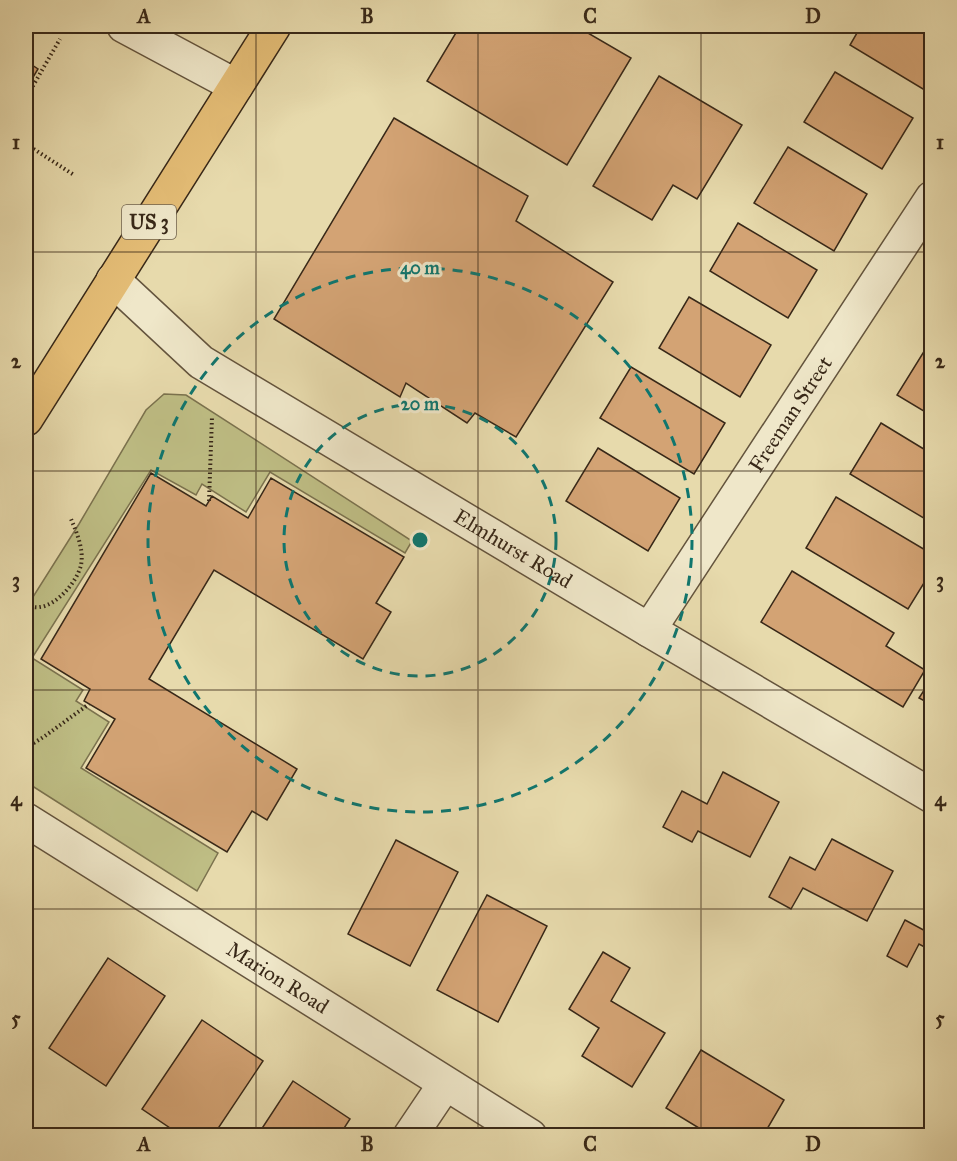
<svg xmlns="http://www.w3.org/2000/svg" width="957" height="1161" font-family="'IM FELL Great Primer',serif">
	<style>
		.garden { fill: #bebd84; stroke: #7b724e; stroke-width: 1.5 }
		.building { fill: #d3a374; stroke: #382818; stroke-width: 1.5 }
		.lines { fill: none; stroke-linecap: round; stroke-linejoin: round }
		.minor-casing { stroke: #64543d; stroke-width: 36 }
		.trunk-casing { stroke: #382818; stroke-width: 36 }
		.path { stroke: #382818; stroke-width: 4; stroke-dasharray: 1.5 3; stroke-linecap: butt }
		.minor { stroke: #efe7c9; stroke-width: 33 }
		.trunk { stroke: #e4bd76; stroke-width: 33 }
		.grid { fill: none; stroke: #382818; stroke-width: 1.5; stroke-opacity: 0.55 }
		.ring { fill: none; stroke: #0f766e; stroke-width: 3; stroke-dasharray: 10 8 }
		.labels { text-anchor: middle; dominant-baseline: central; stroke-width: 6; stroke-linejoin: round; paint-order: stroke }
		.shield { fill: #efe7c9; stroke: #6f614d; stroke-width: 1.5 }
		.shield-label { font-size: 20px; font-weight: bold; fill: #382818 }
		.street-label { font-size: 21px; fill: #382818; stroke: #efe7c9 }
		.centre { fill: #0f766e; stroke: #efe7c9; stroke-width: 3 }
		.ring-label { font-size: 18px; text-anchor: middle; font-weight: bold; fill: #0f766e; stroke: #efe7c9; stroke-width: 6; stroke-linejoin: round; paint-order: stroke }
		.neatline { fill: none; stroke: #382818; stroke-width: 2 }
		.grid-label { font-size: 20px; text-anchor: middle; font-weight: bold; fill: #382818 }
	</style>
	<rect width="100%" height="100%" fill="#e7daac"/>
	<filter id="stains"><feTurbulence type="fractalNoise" baseFrequency=".00333" numOctaves="4"/><feColorMatrix values="0 0 0 0 .2 0 0 0 0 .09 0 0 0 0 .02 0 0 0 .5 -.17"/></filter>
	<radialGradient id="worn" r=".72"><stop offset=".6" stop-color="#630" stop-opacity="0"/><stop offset="1" stop-color="#630" stop-opacity=".3"/></radialGradient>
	<path class="garden" d="M164 394 186 395 412 541 405 553 270 472 246 512 202 484 196 495 151 470 32 658 83 690 76 701 109 722 81 768 218 853 197 891 26 782V608L79 524 146 410Z"/>
	<g class="building">
		<path d="M460 26H576L631 58 567 165 427 81Z"/>
		<path d="M861 26H928L932 27V87L928 92 850 45Z"/>
		<path d="M26 61 38 69 26 89Z"/>
		<path d="M835 72 913 118 882 169 804 122Z"/>
		<path d="M659 76 742 125 697 199 673 185 652 220 593 186Z"/>
		<path d="M394 118 528 196 516 221 613 282 516 437 475 413 467 423 406 383 400 397 274 319Z"/>
		<path d="M788 147 867 194 834 251 754 203Z"/>
		<path d="M738 223 817 270 788 318 710 271Z"/>
		<path d="M689 297 771 345 740 397 659 348Z"/>
		<path d="M928 345 932 347V416L897 395Z"/>
		<path d="M631 367 725 423 694 474 600 418Z"/>
		<path d="M881 423 932 454V523L850 474Z"/>
		<path d="M598 448 680 498 648 551 566 501Z"/>
		<path d="M151 473 206 506 212 496 248 518 271 478 404 557 376 603 391 612 363 659 214 570 149 679 297 769 267 820 252 811 227 852 86 768 115 719 84 701 90 689 41 659Z"/>
		<path d="M836 497 932 554V570L908 609 806 548Z"/>
		<path d="M792 571 894 633 886 646 925 670 903 707 761 622Z"/>
		<path d="M932 678V705L919 698Z"/>
		<path d="M723 772 779 802 750 857 698 831 692 842 663 827 682 791 707 804Z"/>
		<path d="M832 839 893 871 867 921 803 888 791 909 769 897 790 857 815 870Z"/>
		<path d="M396 840 458 872 410 966 348 934Z"/>
		<path d="M487 895 547 926 498 1022 437 990Z"/>
		<path d="M905 920 929 933 932 928V951L919 944 907 967 887 956Z"/>
		<path d="M603 952 630 968 611 1001 665 1033 632 1087 582 1056 599 1028 569 1009Z"/>
		<path d="M108 958 165 996 106 1086 49 1048Z"/>
		<path d="M202 1020 263 1061 213 1136H182L142 1109Z"/>
		<path d="M701 1050 784 1100 763 1136H712L666 1108Z"/>
		<path d="M293 1081 350 1119 339 1136H257Z"/>
	</g>
	<g class="lines">
		<defs>
			<g id="minor">
				<path d="M124 26 236 86"/>
				<path id="s1" d="M113 280 201 362 649 630 932 796"/>
				<path id="s2" d="M649 630 932 198"/>
				<path id="s3" d="M26 820 530 1136"/>
				<path d="M410 1136 445 1084"/>
			</g>
			<path id="trunk" d="M26 419 274 26"/>
		</defs>
		<use href="#minor" class="minor-casing"/>
		<use href="#trunk" class="trunk-casing"/>
		<g class="path">
			<path d="M26 98 60 39"/>
			<path d="M26 144 74 175"/>
			<path d="M209 501 212 417"/>
			<path d="M26 606C30 606 35 608 40 607 57 605 77 582 81 565 84 550 77 533 71 519"/>
			<path d="M26 748 45 736 89 704"/>
		</g>
		<use href="#minor" class="minor"/>
		<use href="#trunk" class="trunk"/>
	</g>
	<path class="grid" d="M256 26V1136M478 26V1136M701 26V1136M26 252H932M26 471H932M26 690H932M26 909H932"/>
	<g class="ring">
		<circle cx="420" cy="540" r="136"/>
		<circle cx="420" cy="540" r="272"/>
	</g>
	<g class="labels">
		<rect class="shield" x="122" y="205" width="54" height="34" rx="4.5"/>
		<g class="shield-label">
			<text x="149" y="222">US 3</text>
		</g>
		<g class="street-label">
			<text stroke="none"><textPath href="#s2" startOffset="258">Freeman Street</textPath></text>
			<text stroke="none"><textPath href="#s1" startOffset="484">Elmhurst Road</textPath></text>
			<text stroke="none"><textPath href="#s3" startOffset="297">Marion Road</textPath></text>
		</g>
	</g>
	<circle cx="420" cy="540" r="9" class="centre"/>
	<g class="ring-label">
		<text x="420" y="274">40 m</text>
		<text x="420" y="410">20 m</text>
	</g>
	<rect width="957" height="1161" fill="none" stroke="#e7daac" stroke-width="66"/>
	<rect x="33" y="33" width="891" height="1095" class="neatline"/>
	<g class="grid-label">
		<text x="144" y="23">A</text>
		<text x="367" y="23">B</text>
		<text x="590" y="23">C</text>
		<text x="813" y="23">D</text>
		<text x="16" y="149">1</text>
		<text x="940" y="149">1</text>
		<text x="16" y="368">2</text>
		<text x="940" y="368">2</text>
		<text x="16" y="587">3</text>
		<text x="940" y="587">3</text>
		<text x="16" y="806">4</text>
		<text x="940" y="806">4</text>
		<text x="16" y="1025">5</text>
		<text x="940" y="1025">5</text>
		<text x="144" y="1151">A</text>
		<text x="367" y="1151">B</text>
		<text x="590" y="1151">C</text>
		<text x="813" y="1151">D</text>
	</g>
	<rect width="100%" height="100%" filter="url(#stains)"/>
	<rect width="100%" height="100%" fill="url(#worn)"/>
</svg>
